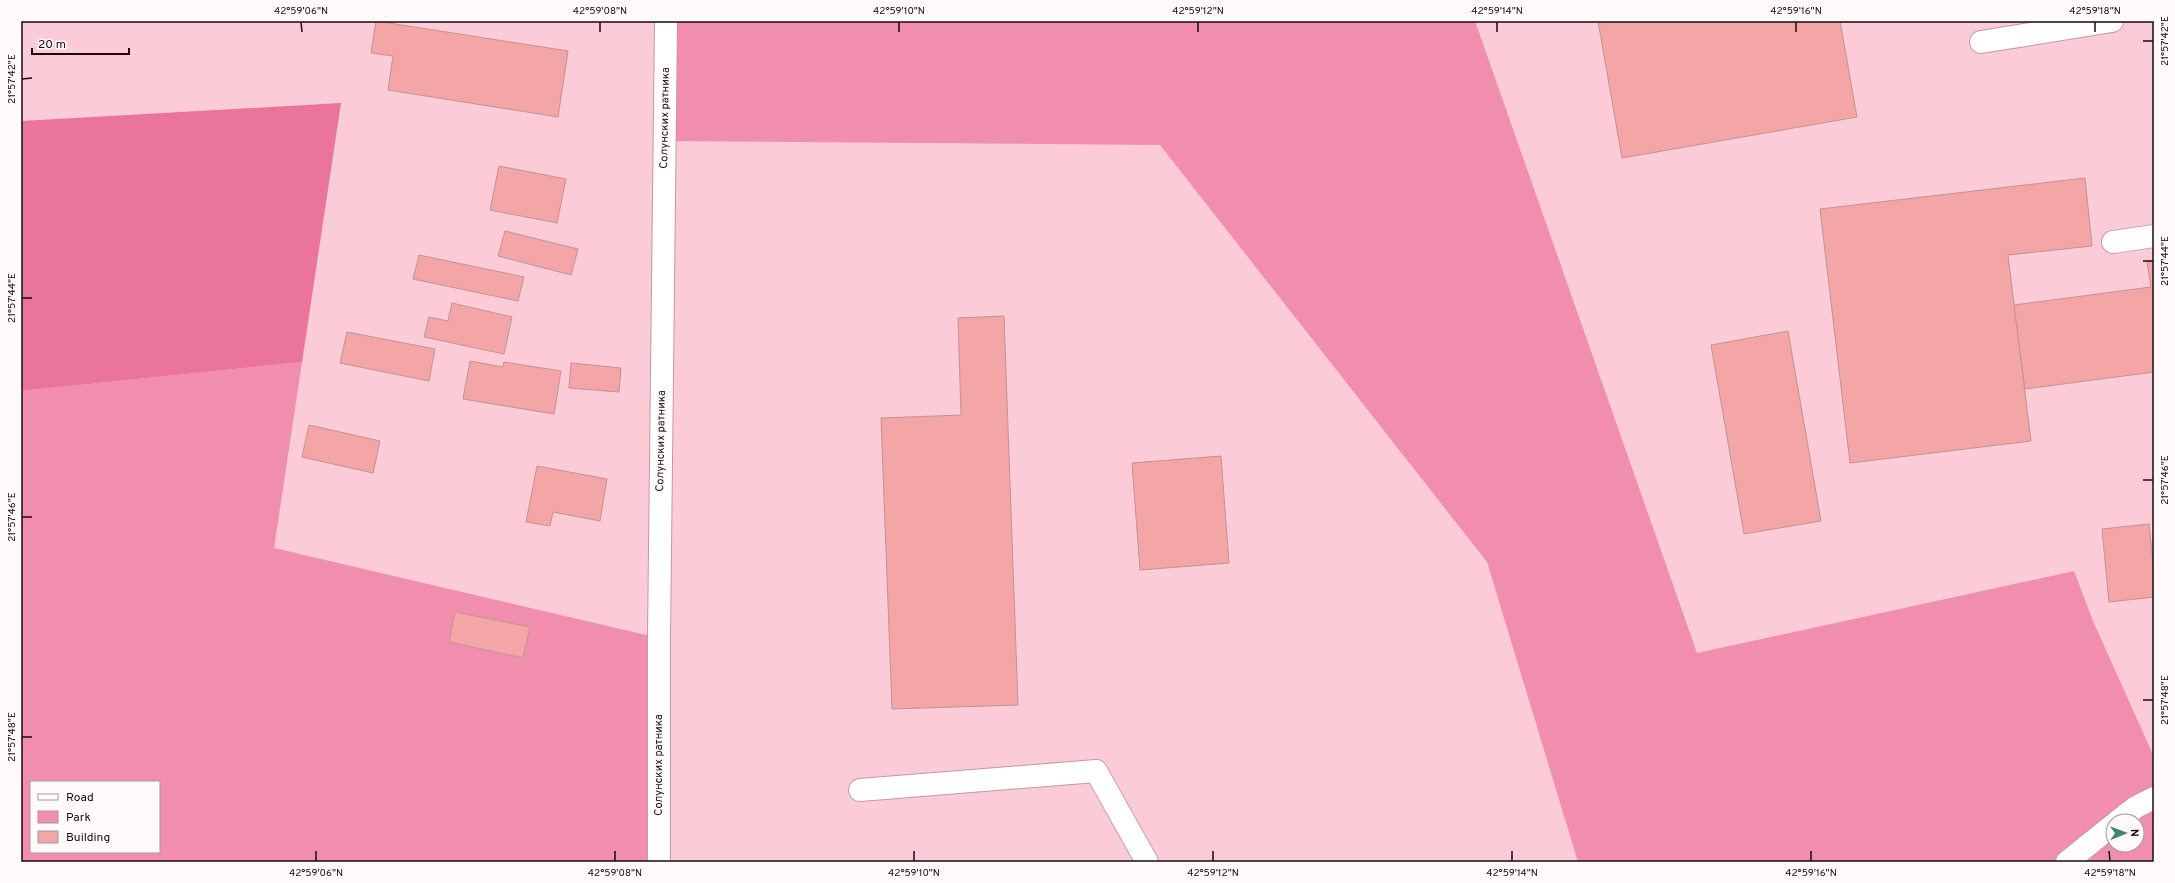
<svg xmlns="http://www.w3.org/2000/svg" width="2175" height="883" font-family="Overpass,sans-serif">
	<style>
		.green { fill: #f18ead; fill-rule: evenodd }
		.forest { fill: #eb749d }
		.building { fill: #f3a6a5; stroke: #c29392 }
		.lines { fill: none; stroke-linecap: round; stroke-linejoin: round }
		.minor-casing { stroke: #c598a4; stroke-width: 24 }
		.major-casing { stroke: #c598a4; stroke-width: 24 }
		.minor { stroke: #fff; stroke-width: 22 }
		.major { stroke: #fff; stroke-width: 22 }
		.ticks { fill: none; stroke: #1a0a0f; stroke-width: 1.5 }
		.labels { text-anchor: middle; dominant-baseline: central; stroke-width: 4; stroke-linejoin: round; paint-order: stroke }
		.street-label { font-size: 11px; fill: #1a0a0f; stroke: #fef9fb }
		.neatline { fill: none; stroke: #1a0a0f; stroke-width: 1.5 }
		.ticks-label { font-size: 10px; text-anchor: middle; fill: #1a0a0f }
	</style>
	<rect width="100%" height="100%" fill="#fbcbd8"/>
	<g class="green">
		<path d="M666 21H1475L1697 653 2074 571 2093 621 2154 757V798L2137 807 2154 811V862H1578L1487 562 1160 145 664 141ZM2113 821H2137V845H2113Z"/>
		<path d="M302 362 274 548 659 638V862H21V391ZM31 782H159V852H31Z"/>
	</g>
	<path class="forest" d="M341 103 302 362 21 391V121Z"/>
	<g class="building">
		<path d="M376 21 568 51 558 117 388 90 393 56 371 53Z"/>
		<path d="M1598 21H1840L1857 117 1622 158Z"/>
		<path d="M499 166 566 179 557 223 490 210Z"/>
		<path d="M2085 178 2092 246 2008 255 2031 441 1850 463 1820 209Z"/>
		<path d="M505 231 578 249 571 275 498 256Z"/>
		<path d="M419 255 524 277 518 301 413 279Z"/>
		<path d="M2154 261V372L2025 389 2014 305 2151 287 2147 262Z"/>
		<path d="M452 303 512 317 504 354 424 337 429 317 448 321Z"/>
		<path d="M1004 316 1018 705 892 709 881 418 961 415 958 318Z"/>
		<path d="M1788 331 1821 521 1744 534 1711 345Z"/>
		<path d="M347 332 435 349 429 381 340 363Z"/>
		<path d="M470 361 503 367 504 362 561 371 554 414 463 399Z"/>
		<path d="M571 363 621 368 619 392 569 388Z"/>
		<path d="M309 425 380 441 373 473 302 457Z"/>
		<path d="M1221 456 1229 563 1140 570 1132 463Z"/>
		<path d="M537 466 607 479 600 521 553 512 550 526 526 522Z"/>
		<path d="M2149 524 2154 572V597L2109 602 2102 529Z"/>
		<path d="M455 612 530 627 523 658 449 642Z"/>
	</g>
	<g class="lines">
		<defs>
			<g id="minor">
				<path d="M1981 42 2112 21"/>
				<path d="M2113 242 2154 236"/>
				<path d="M860 790 1096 771 1147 862"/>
			</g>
			<g id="major">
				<path d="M2118 821 2136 807 2154 798"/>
				<path d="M659 862V638L666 21"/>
				<path d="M2067 862 2113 825"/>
			</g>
		</defs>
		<use href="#minor" class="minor-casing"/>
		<use href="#major" class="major-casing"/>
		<use href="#minor" class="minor"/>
		<use href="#major" class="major"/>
	</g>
	<path class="ticks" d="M301 22 302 32M600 22V32M899 22V32M1198 22V32M1497 22V32M1796 22V32M2095 22V32M2143 41H2153M22 79 32 78M2143 261H2153M22 298H32M2143 480H2153M22 517H32M2143 700H2153M22 737H32M316 851V861M615 851V861M914 851V861M1213 851V861M1512 851V861M1811 851V861M2109 851 2110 861"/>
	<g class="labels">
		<g class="street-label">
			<text transform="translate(665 118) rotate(-89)">Солунских ратника</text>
			<text transform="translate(661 441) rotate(-89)">Солунских ратника</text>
			<text transform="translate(659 765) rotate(-90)">Солунских ратника</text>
		</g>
	</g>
	<rect width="2175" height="883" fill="none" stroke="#fef9fb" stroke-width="44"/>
	<rect x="30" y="781" width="130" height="72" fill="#fef9fb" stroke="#a3999d"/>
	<rect x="38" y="794" width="20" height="6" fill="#ffffff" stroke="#a3999d"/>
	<text x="66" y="801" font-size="12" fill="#1a0a0f">Road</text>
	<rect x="38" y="811" width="20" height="12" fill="#f18ead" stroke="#a3999d"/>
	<text x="66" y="821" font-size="12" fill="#1a0a0f">Park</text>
	<rect x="38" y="831" width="20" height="12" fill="#f3a6a5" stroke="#a3999d"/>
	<text x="66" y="841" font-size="12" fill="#1a0a0f">Building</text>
	<g transform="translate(2125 833) rotate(89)"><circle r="19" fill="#fef9fb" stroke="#a3999d"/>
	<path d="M0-3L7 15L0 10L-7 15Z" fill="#408478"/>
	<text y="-6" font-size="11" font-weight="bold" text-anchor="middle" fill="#1a0a0f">N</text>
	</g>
	<path d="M32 48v6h97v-6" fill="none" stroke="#1a0a0f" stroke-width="2"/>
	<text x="38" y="48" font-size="12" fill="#1a0a0f" stroke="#fef9fb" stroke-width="3" paint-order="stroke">20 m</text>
	<rect x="22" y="22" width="2131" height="839" class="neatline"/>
	<g class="ticks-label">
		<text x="301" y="14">42°59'06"N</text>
		<text x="600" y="14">42°59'08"N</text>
		<text x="899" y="14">42°59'10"N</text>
		<text x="1198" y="14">42°59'12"N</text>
		<text x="1497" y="14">42°59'14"N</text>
		<text x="1796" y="14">42°59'16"N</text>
		<text x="2095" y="14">42°59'18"N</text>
		<text transform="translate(2164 41) rotate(-90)" y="4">21°57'42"E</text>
		<text transform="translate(11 79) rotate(-90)" y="4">21°57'42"E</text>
		<text transform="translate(2164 261) rotate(-90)" y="4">21°57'44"E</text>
		<text transform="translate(11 298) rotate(-90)" y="4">21°57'44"E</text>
		<text transform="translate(2164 480) rotate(-90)" y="4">21°57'46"E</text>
		<text transform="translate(11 517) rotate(-90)" y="4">21°57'46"E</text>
		<text transform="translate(2164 700) rotate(-90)" y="4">21°57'48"E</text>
		<text transform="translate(11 737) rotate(-90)" y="4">21°57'48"E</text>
		<text x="316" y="876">42°59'06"N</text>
		<text x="615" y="876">42°59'08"N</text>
		<text x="914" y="876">42°59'10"N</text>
		<text x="1213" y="876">42°59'12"N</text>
		<text x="1512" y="876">42°59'14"N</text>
		<text x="1811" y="876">42°59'16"N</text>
		<text x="2110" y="876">42°59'18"N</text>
	</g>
</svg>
